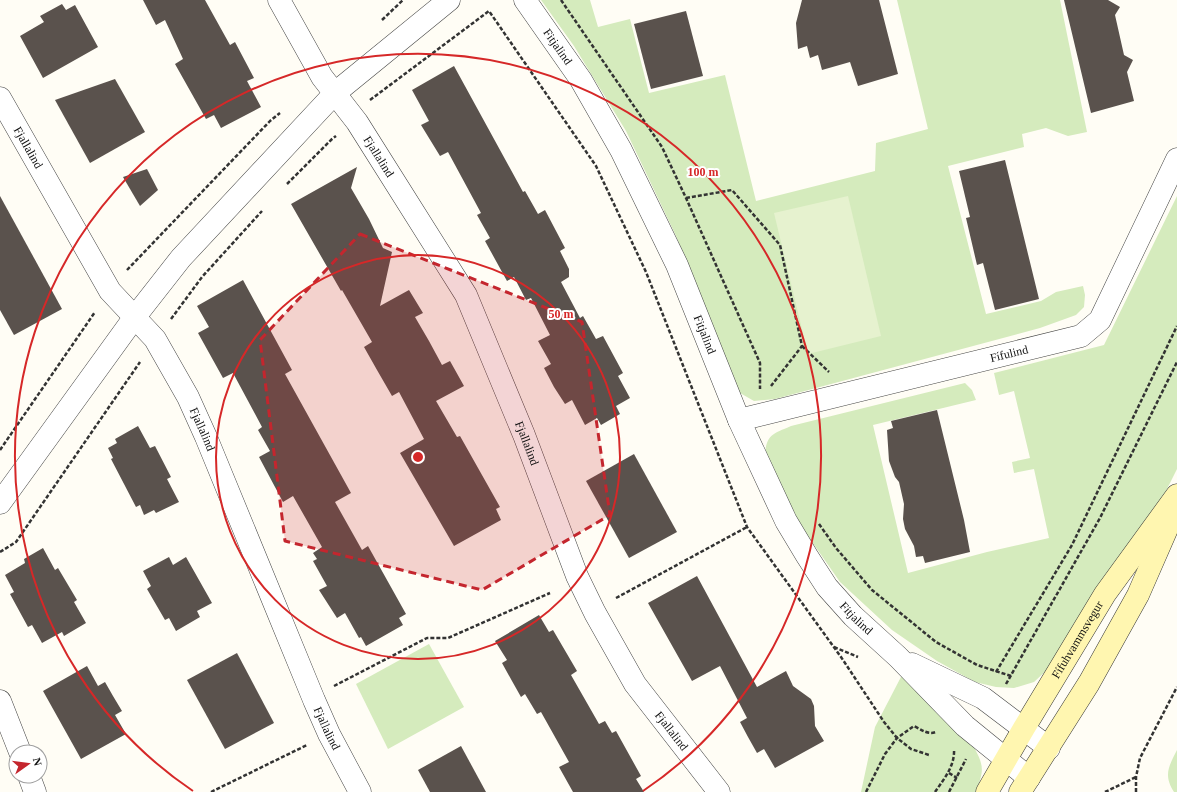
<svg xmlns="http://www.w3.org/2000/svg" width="1177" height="792" font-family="Georgia,serif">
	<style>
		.green { fill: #d5ebbd }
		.pitch { fill: #e6f2cf }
		.building { fill: #5a524d }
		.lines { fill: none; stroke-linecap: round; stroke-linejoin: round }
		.minor-casing { stroke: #444; stroke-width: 23 }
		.secondary-casing { stroke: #333; stroke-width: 23 }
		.path { stroke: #333; stroke-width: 2.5; stroke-dasharray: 4 2; stroke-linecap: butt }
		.minor { stroke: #fff; stroke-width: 22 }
		.secondary { stroke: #fff6b0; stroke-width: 22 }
		.marked { fill: #c4262e; fill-opacity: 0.2; stroke: #c4262e; stroke-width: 3; stroke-dasharray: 8 5; stroke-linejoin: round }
		.ring { fill: none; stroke: #d62828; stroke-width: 2 }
		.labels { text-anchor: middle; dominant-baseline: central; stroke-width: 4; stroke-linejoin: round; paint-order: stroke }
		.street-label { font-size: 12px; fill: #111; stroke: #fff }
		.centre { fill: #d62828; stroke: #fff; stroke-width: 2 }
		.ring-label { font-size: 12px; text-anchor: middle; font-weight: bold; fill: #d62828; stroke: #fff; stroke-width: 4; stroke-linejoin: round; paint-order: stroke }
	</style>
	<rect width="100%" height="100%" fill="#fffdf5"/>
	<g class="green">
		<path d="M541 0H590L598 27 630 19 649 93 725 75 756 201 875 171 876 143 928 129 897 0H1060L1087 132 1068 136 1046 128 1022 134 1024 147 948 166 986 314 1041 301 1056 292 1083 286 1085 295 1084 307 1076 315 1040 328 775 399 754 401 740 393 676 236 626 131 574 46Z"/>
		<path d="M1177 196V469L1163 497 1049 668 1034 682 1014 688 996 687 975 682 937 661 892 630 840 582 801 526 765 456C766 434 773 434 791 426L965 383 972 390 976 400 873 425 908 573 987 552 1049 538 1034 469 1014 473 1012 462 1030 458 1014 391 999 395 994 373 1104 345Z"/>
		<path d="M429 644 464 707 388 749 356 684Z"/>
		<path d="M902 675 975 749C985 768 983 772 976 792H861L875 727Z"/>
		<path d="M1177 750V792H1174C1163 775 1169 766 1177 750Z"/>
	</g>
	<path class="pitch" d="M848 196 881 336 808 354 774 213Z"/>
	<g class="building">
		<path d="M143 0H205L230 45 235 42 254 78 247 81 261 107 221 128 214 115 206 119 175 64 183 59 165 20 156 25Z"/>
		<path d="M802 0H879L898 74 858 86 850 62 822 70 818 55 810 58 807 46 798 49 796 23Z"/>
		<path d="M1064 0H1108L1120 7 1115 15 1124 55 1133 60 1127 72 1134 101 1091 113Z"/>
		<path d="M62 4 66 10 75 5 98 47 43 78 20 36 44 22 40 16Z"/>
		<path d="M686 11 703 76 651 89 634 24Z"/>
		<path d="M454 66 523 192 525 191 538 214 545 210 565 248 560 251 569 269V277L561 282 580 318 583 316 596 339 603 336 623 373 618 376 630 398 616 406 620 414 601 425 597 418 585 425 572 400 565 404 554 387 544 368 551 364 538 341 550 335 531 298 526 300 514 277 507 281 485 241 490 238 477 215 481 213 448 152 440 156 421 125 429 121 412 90Z"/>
		<path d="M115 79 145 132 90 163 55 100Z"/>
		<path d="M1005 160 1039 299 995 310 983 263 977 265 966 218 970 217 959 171Z"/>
		<path d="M357 167 351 188 369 219 383 248 392 252 380 306 409 290 423 313 415 317 429 341 442 365 450 361 464 386 436 401 457 437 460 436 500 507 496 509 501 520 454 546 400 453 424 439 399 392 392 396 377 370 364 347 372 342 342 290 341 291 291 204Z"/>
		<path d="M147 169 158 190 140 206 123 177Z"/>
		<path d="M0 196 62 309 14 335 0 310Z"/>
		<path d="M243 280 292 370 285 374 351 493 335 502 362 550 368 546 406 614 399 618 403 625 366 646 361 637 359 638 345 613 337 618 319 590 327 586 313 561 317 559 313 553 322 547 293 496 283 502 259 457 270 451 258 430 262 427 233 373 223 378 198 333 209 327 197 306Z"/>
		<path d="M937 410 964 520 970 552 925 563 923 556 916 557 914 546 905 529 903 519 904 504 899 482 895 477 889 461 887 430 893 428 891 421Z"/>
		<path d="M138 426 150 448 155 446 171 477 167 479 179 502 156 513 154 510 144 515 140 505 136 507 111 459 113 458 108 448 117 443 115 439Z"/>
		<path d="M634 454 677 532 629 558 586 481Z"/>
		<path d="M43 548 55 570 58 568 77 600 74 602 86 623 64 636 62 632 42 643 32 625 28 627 10 594 14 592 5 575 25 563 24 559Z"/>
		<path d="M169 557 173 565 186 557 212 603 197 611 200 617 176 631 169 618 165 620 147 589 151 586 143 571Z"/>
		<path d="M697 576 757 687 786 671 793 686 811 699 814 706 815 726 824 741 775 768 764 749 757 753 748 737 740 722 747 718 720 666 692 681 648 603Z"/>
		<path d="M539 615 549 632 553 630 577 671 571 675 599 724 605 721 612 733 616 731 641 776 636 779 644 792H573L559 767 569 762 541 712 537 714 525 694 521 697 512 681 502 663 507 660 495 641Z"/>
		<path d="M237 653 274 723 225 749 187 680Z"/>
		<path d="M87 666 98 686 105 682 113 696 122 711 115 715 126 734 81 759 43 691Z"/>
		<path d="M461 746 486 792H430L418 770Z"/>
	</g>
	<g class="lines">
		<defs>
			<g id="minor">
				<path id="s1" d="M279 0 322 77 357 122 466 295 524 435 577 576 595 613 635 684 719 792"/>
				<path id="s2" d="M525 0 581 80 621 150 677 265 739 420 786 521 807 556 827 587 853 616 898 657 965 726 1029 778"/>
				<path id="s3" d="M0 98 110 291 155 339 188 397 206 437 314 700 329 734 360 792"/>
				<path id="s4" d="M739 420 1081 336 1100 320 1177 159"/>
				<path d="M0 503 134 318 181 258 335 93 449 0"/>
				<path d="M912 664 983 698 1049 748"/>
				<path d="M0 701 20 752"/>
				<path d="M29 776 35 792"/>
			</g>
			<g id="secondary">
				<path id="s5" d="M987 792 1024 728 1105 594 1177 495"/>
				<path d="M1020 792 1089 683 1138 595 1173 515"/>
			</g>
		</defs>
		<use href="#minor" class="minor-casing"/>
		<use href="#secondary" class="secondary-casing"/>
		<g class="path">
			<path d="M561 0 662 147 686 198 760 363V389"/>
			<path d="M382 20 403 0"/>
			<path d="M370 100 489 11 596 166 646 272 747 527 841 657 884 722 897 738 911 749 929 755"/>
			<path d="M287 184 332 139 336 136"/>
			<path d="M686 198 732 190 780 245 802 346 771 386"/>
			<path d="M127 270 270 121 280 113"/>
			<path d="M171 319 202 277 262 211"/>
			<path d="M802 346 829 372"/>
			<path d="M0 450 95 312"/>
			<path d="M819 524 836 548 872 590 936 642 977 665 1011 676"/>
			<path d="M0 552 16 542 140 362"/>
			<path d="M616 598 747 527"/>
			<path d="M834 647 858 657"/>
			<path d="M996 672 1072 545 1177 326"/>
			<path d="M1006 684 1100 518 1177 362"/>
			<path d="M334 686 427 638H448L550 593"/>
			<path d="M949 773 957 778"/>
			<path d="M211 792 307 745"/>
			<path d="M866 792 885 754 897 738 914 726C922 730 928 735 936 732"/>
			<path d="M935 792C944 779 955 766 954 749"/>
			<path d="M949 792 966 759"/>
			<path d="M1105 792 1136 777"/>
			<path d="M1136 792V777L1140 758 1177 687"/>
		</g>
		<use href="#minor" class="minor"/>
		<use href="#secondary" class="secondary"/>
	</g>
	<path class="marked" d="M360 234 582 322 610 515 482 590 285 541 260 340Z"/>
	<g class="ring">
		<circle cx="418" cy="457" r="202"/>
		<path d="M193 791A403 403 0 1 1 643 791"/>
	</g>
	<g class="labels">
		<g class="street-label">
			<text stroke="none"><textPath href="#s2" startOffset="57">Fitjalind</textPath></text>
			<text stroke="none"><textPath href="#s3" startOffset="57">Fjallalind</textPath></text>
			<text stroke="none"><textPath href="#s1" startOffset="186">Fjallalind</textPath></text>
			<text stroke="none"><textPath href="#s2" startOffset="381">Fitjalind</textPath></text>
			<text stroke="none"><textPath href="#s4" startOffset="278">Fífulind</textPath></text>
			<text stroke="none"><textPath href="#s3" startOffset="390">Fjallalind</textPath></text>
			<text stroke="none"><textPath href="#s1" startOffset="510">Fjallalind</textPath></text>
			<text stroke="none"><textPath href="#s2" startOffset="705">Fitjalind</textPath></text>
			<text stroke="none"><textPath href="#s5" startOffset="177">Fífuhvammsvegur</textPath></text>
			<text stroke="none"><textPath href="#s3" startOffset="714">Fjallalind</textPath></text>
			<text stroke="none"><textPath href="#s1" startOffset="834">Fjallalind</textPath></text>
		</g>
	</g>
	<circle cx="418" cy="457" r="6" class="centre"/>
	<g class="ring-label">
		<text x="703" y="176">100 m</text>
		<text x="561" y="318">50 m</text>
	</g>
	<g transform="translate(28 764) rotate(76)"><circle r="19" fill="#ffffff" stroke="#a0a0a0"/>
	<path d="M0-3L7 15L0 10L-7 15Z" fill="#c4262e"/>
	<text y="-6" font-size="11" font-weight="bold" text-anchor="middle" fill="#111111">N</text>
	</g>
</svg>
